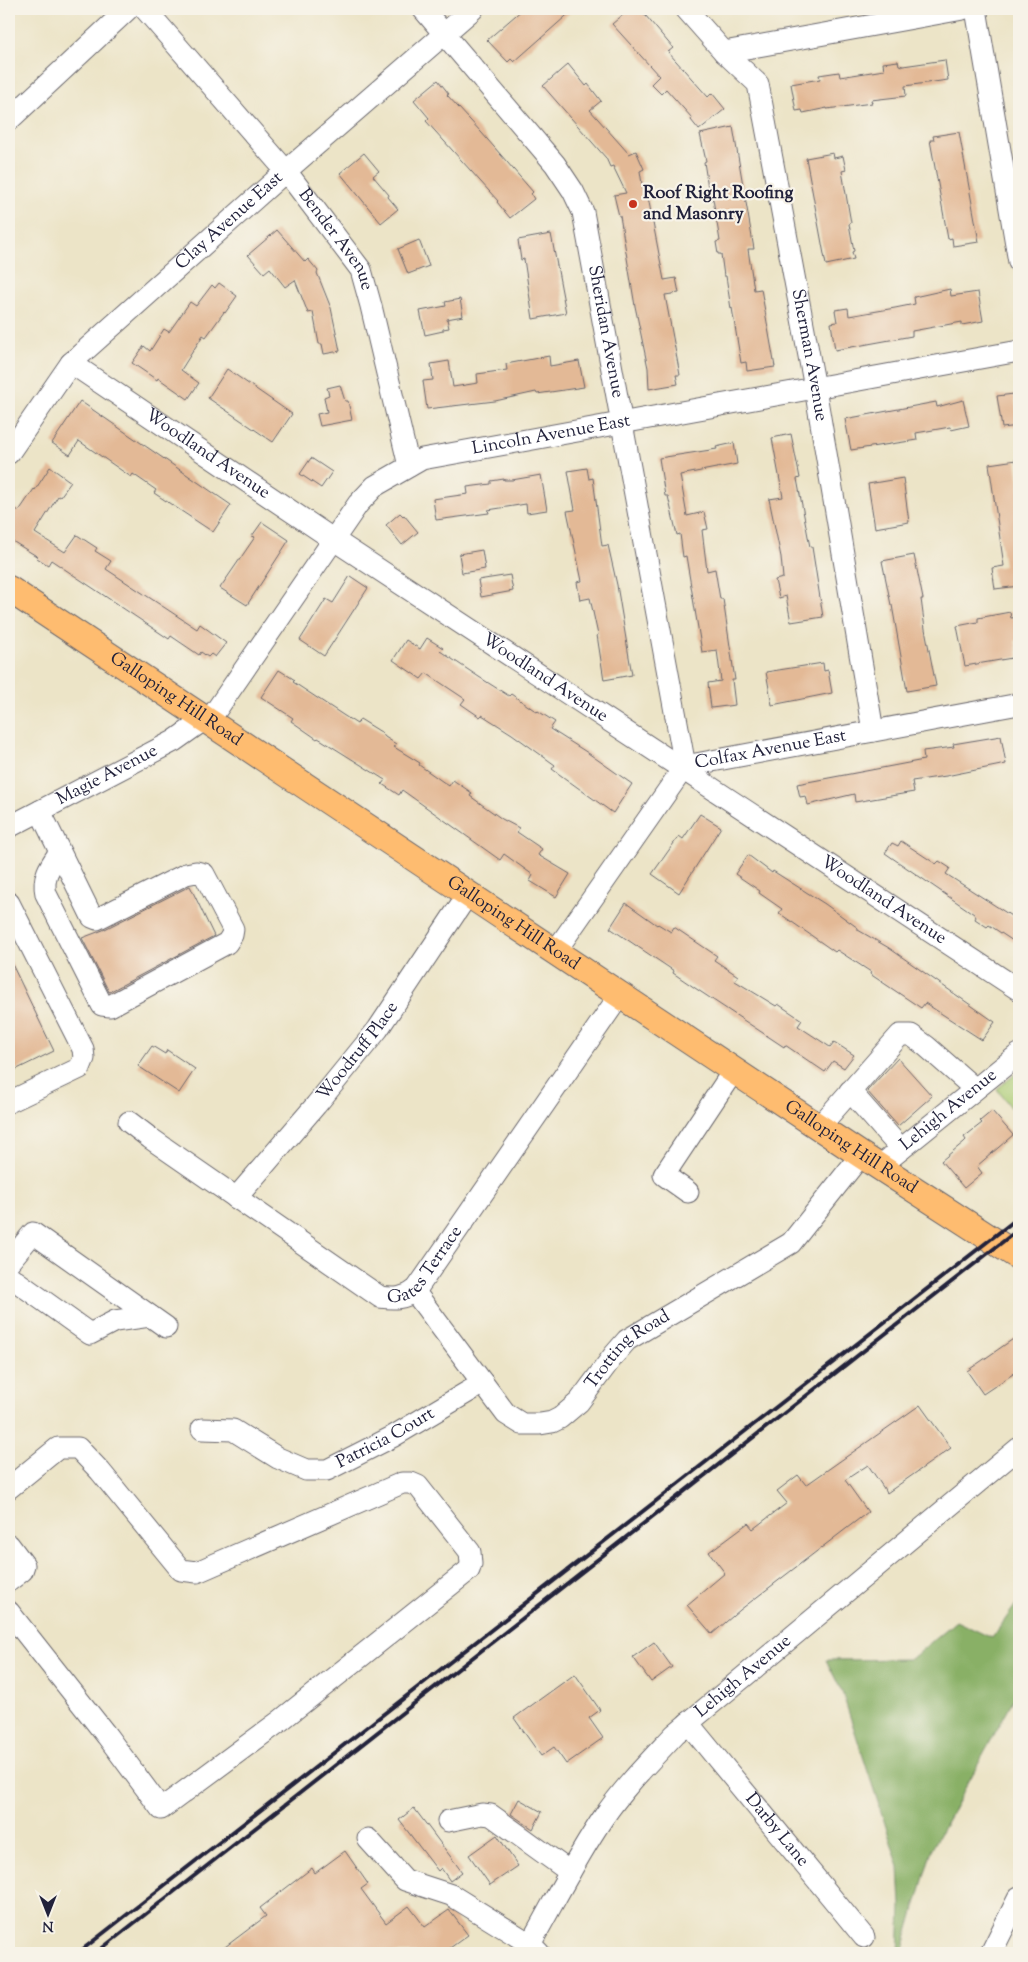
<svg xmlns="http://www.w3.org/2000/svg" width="1028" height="1962" font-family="'Sorts Mill Goudy',serif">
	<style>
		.green { fill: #accc74; stroke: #677758 }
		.forest { fill: #89b066; stroke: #566950 }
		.building { fill: #e3b996 }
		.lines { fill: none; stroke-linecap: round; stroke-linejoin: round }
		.minor-casing { stroke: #69666c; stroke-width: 23 }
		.major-casing { stroke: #69666c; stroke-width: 28 }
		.minor { stroke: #fff; stroke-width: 21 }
		.major { stroke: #febc70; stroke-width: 26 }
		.rail { stroke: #22223b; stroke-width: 4 }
		.poi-dot { fill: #c8321e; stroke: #f7f3e8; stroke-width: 2 }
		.labels { text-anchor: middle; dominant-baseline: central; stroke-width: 4.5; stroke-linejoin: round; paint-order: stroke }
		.poi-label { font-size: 18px; font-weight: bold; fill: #22223b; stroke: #f7f3e8; text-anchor: start }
		.street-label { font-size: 18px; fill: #22223b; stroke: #f7f3e8 }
	</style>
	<rect width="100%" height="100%" fill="#f7f3e8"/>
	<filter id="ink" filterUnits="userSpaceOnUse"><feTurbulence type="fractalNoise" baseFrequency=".02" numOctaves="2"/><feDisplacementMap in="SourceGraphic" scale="10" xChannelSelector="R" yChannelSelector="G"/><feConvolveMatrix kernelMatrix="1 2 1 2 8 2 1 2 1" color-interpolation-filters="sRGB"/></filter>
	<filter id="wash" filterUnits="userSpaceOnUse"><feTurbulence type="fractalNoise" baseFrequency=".0096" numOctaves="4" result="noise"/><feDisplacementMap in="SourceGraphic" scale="20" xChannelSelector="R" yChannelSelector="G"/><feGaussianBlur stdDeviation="1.12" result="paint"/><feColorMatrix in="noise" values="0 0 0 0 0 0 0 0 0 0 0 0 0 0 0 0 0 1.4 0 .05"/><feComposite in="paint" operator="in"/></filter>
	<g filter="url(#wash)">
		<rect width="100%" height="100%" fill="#ece4c7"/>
		<path class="green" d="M1019 1071V1118L997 1089Z"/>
		<path class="forest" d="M1019 1600V1689L932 1849 902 1953H899L901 1906 899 1867 842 1692 826 1660 911 1659 956 1621 992 1638Z"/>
		<g id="blocks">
			<g class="building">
				<path d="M523 9H574L514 62 511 59 508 62 487 40Z"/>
				<path d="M630 9H640L673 48 668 52 708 97 712 93 725 109 699 130 691 120 692 118 666 89 661 94 651 84 659 76 612 24Z"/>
				<path d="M945 60 948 80 905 86 906 96 871 100 872 103 827 109V108L803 113 802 110 796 111 791 84 820 79 819 75 839 72 840 77 884 70 883 63 898 61 899 65 903 66Z"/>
				<path d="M568 64 586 86 588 84 601 101 590 110 629 154 636 151 644 169 640 171 644 197H648L664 280 676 278 679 293 665 295 680 375H676L678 384 649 389 648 368 635 306 620 216H619L614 195 626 193 613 166 610 167 606 158 543 86Z"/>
				<path d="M438 80 449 94 447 95 481 132 533 192 531 194 534 199 510 218 497 202 498 201 426 121 429 118 414 100Z"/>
				<path d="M733 127 754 249H748L754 290 761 289 775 367 747 371 746 362 741 363 732 308 731 309 726 276H724L721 254H718L716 242 720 241 713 199 710 200 704 162 706 161 700 134Z"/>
				<path d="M959 132 979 242 953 246 952 238 948 239 930 140H934L933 136Z"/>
				<path d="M364 153 379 171 373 176 389 195 388 197 398 209 381 223 340 173Z"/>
				<path d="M833 153 834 158 843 156 846 170 842 171 851 223 849 224 854 251 852 252 854 259 826 265 806 158Z"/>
				<path d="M277 230 305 262 308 259 318 271 317 273 331 308 340 351 324 354 322 344H319L313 312 308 313 295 280 285 287 270 268 264 273 248 255Z"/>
				<path d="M551 234 566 313 533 319 524 259 521 260 518 240Z"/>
				<path d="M419 240 429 266 408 274 398 249Z"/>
				<path d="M219 283 237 296 225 313 224 312 206 337 203 335 181 370 199 383 188 399 158 378 157 380 132 363 144 346 150 351 164 329 169 332 190 302 196 306 212 285 215 288Z"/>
				<path d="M950 289 951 296 978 292 983 321 962 325V322L912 331V336L835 350 831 323 837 322 835 310 848 308 849 316 895 308 915 304 914 297Z"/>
				<path d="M460 299 463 316 447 319 449 328 443 329V331L425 335 420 311 446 306 445 302Z"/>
				<path d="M549 356 550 366 579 361 584 387 537 394 536 392 495 401 427 409 423 381 433 380 431 364 449 361 453 387 478 383 477 374 507 370 506 364Z"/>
				<path d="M227 369 292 414 273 442 208 398Z"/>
				<path d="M340 385 345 401H348L352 420 320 426 317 414 327 412 324 397 329 395 327 388Z"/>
				<path d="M1014 394 1019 426 1002 428 997 396Z"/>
				<path d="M963 400 969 426 951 430 950 427 916 433 917 440 851 450 845 419 936 402 937 407Z"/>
				<path d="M80 401 231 505 213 532 154 493 156 490 133 474 131 477 79 441 70 455 52 443Z"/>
				<path d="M791 434 800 478 797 479 810 547H812L823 617 791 622 786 596 779 598 775 580 783 578 781 557 769 499 783 497 772 438Z"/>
				<path d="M734 443 737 464 680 475 687 516 704 512 708 529 702 530 707 571 715 569 720 599H723L735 680H732L735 705 711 708 708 683 721 681 717 650 702 652 686 556 683 557 680 534 677 535 668 496H665L659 458 717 449 716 447Z"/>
				<path d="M311 458 332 472 321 488 300 474Z"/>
				<path d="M1016 460 1019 483V586L995 589 992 568 1004 566 989 464Z"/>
				<path d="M50 467 71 482 60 497 58 496 35 533 65 552 77 535 97 548 95 551 111 561 106 569 197 629 200 624 226 643 215 657 211 654 208 657 201 652 199 655 171 636 169 639 51 560 48 565 37 558 38 557 9 539V515L14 508 19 511 34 489 35 490Z"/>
				<path d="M587 468 589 479 593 478 602 546 608 545 617 585 632 675 604 680 597 635H598L590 598 580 600 577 582 582 581 567 511 575 510 568 471Z"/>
				<path d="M541 475 547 510 527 513 526 504 488 510 489 513 436 520 433 499 468 494 467 487 491 484V481L504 479V480H512Z"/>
				<path d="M903 478 909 522 875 528 868 484Z"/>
				<path d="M400 513 403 516 404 515 418 532 402 545 386 525Z"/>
				<path d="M262 522 289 540 247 605 220 588 255 537 252 536Z"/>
				<path d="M482 550 485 569 462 573 459 554Z"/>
				<path d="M914 555 923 599H921L925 629 936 686 907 691 892 605H891L882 561Z"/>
				<path d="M510 575 513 591 481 597 478 580Z"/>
				<path d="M350 576 368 588 324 656 300 640 326 599 333 603Z"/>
				<path d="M1010 612 1011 618 1019 617V640L1015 641 1018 657 965 666 957 626 978 622V618Z"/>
				<path d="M427 638 443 648 440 651 479 677 509 696 511 694 537 712 538 711 555 722 550 729 588 753 632 784 613 813 552 769 555 765 512 734 482 715 480 717 461 704 465 699 426 673 421 679 393 660 406 640 420 649Z"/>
				<path d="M823 663 824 671 828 670 832 693 772 705 766 672Z"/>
				<path d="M279 670 295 680 293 682 343 715 357 724 360 719 381 732 385 737 396 744 394 747 420 763 419 765 449 786 453 780 472 793 470 796 502 819 519 828 517 832 542 849 538 855 570 874 556 897 530 881 533 875 504 854 500 860 402 790 399 795 382 784 385 780 323 741 318 738 317 739 291 721 293 718 261 697Z"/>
				<path d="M1001 736 1006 764 946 776 912 781 914 792 855 802 854 794 808 805 806 796 800 797 797 784 924 760 923 751 954 747 953 744Z"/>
				<path d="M700 814 721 827 679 893 652 874 679 836 683 839Z"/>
				<path d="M901 841 936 864 939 861 950 868 946 874 1019 921V945L989 925 987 927 975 919 976 917 974 914 885 853 892 843 898 846Z"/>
				<path d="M748 855 772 873 773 871 825 904 858 928V930L889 948 995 1022 982 1040 925 1003 921 1008 870 974 871 972 837 950 835 952 779 913 782 909 759 893 760 891 735 874Z"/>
				<path d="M190 886 214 936 109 992 82 938 103 930Z"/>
				<path d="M626 903 657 925 658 924 671 932 674 927 717 956 714 960 738 976 735 981 776 1006 778 1004 802 1020 798 1026 830 1047 834 1042 854 1055 844 1068 833 1061 825 1072 785 1045 784 1047 695 988 673 973 674 971 610 928Z"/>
				<path d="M9 958 54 1051 9 1073Z"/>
				<path d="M152 1046 165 1054 167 1050 195 1069 179 1093 138 1066Z"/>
				<path d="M898 1058 932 1096 898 1126 867 1091Z"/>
				<path d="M992 1111 1013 1135 977 1166 982 1173 964 1188 941 1161 964 1142 966 1140 964 1137 982 1123 980 1121Z"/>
				<path d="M1019 1335V1370L983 1394 967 1371Z"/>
				<path d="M920 1405 951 1448 887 1493 868 1465 845 1480 868 1512 740 1610 712 1634 687 1605 725 1573 709 1552 748 1523 753 1529 787 1503 777 1491 798 1475 806 1485Z"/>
				<path d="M654 1642 672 1667 651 1682 633 1657Z"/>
				<path d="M575 1674 600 1710 589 1718 603 1738 566 1764 554 1747 541 1756 514 1718Z"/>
				<path d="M519 1799 542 1812 533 1829 511 1814Z"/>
				<path d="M414 1808 462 1872 450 1881 441 1868 438 1871 399 1820Z"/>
				<path d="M497 1835 518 1866 490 1885 469 1855Z"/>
				<path d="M345 1851 368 1884 361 1889 386 1923 409 1906 425 1927 449 1910 468 1935 443 1953H217L266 1916 260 1908 312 1868 315 1873Z"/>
			</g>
		</g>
	</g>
	<g filter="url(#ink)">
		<use href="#blocks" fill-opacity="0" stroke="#69666c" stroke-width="1"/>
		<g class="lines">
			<defs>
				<g id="minor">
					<path id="s1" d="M145 9 286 171 361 270 371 306 409 466"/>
					<path id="s2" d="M423 9 555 164 573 191 583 212 685 766"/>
					<path id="s3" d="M686 9 724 52 758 84 815 388 873 731"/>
					<path d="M976 9 1019 262"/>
					<path d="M724 52 963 9"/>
					<path d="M9 120 128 9"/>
					<path id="s4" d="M71 363 334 540 1019 990"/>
					<path id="s5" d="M9 453 71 363 286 171 473 9"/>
					<path d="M40 811 92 917 97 919 186 874 196 872 204 874 233 929 232 935 227 943 110 1006 102 1005 46 894C42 877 50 866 59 853"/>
					<path id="s6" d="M9 827 174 741 215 712 358 504 375 486 422 459 1019 351"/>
					<path d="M9 903 83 1049 84 1058 80 1068 9 1102"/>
					<path id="s7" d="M555 952 685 766 1019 704"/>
					<path d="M850 1091 901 1149"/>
					<path id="s8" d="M129 1122 150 1138 380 1297C394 1299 404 1299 416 1290L620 995"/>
					<path d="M819 1127 900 1035H911L926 1046 975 1089"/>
					<path id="s9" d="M879 1167 1019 1054"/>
					<path d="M688 1192 664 1175 734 1070"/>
					<path id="s10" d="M236 1198 316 1105 378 1029 468 894"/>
					<path d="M9 1262 33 1233 166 1327"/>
					<path d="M9 1276 90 1334 115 1321 150 1316"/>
					<path id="s11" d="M414 1291 506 1414 522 1424H540L552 1422 560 1418 579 1402 614 1355 627 1340 791 1243 861 1155"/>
					<path id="s12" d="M202 1429 233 1430 278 1458 306 1470H327L392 1437 483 1383"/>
					<path d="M9 1488 58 1448H78L100 1471 181 1570 197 1572 402 1483H411L418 1486 470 1552 471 1564 469 1570 280 1721 161 1809 107 1736 9 1612"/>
					<path d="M9 1545 24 1565 22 1571 9 1581"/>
					<path id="s13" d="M688 1723 864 1937"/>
					<path d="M448 1821 482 1814 491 1815 570 1872"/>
					<path d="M368 1839 405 1880 451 1895 530 1944 539 1953"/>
					<path id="s14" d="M525 1953C551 1908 574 1861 603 1818 624 1787 650 1761 675 1734L1019 1448"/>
					<path d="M991 1953 1019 1897"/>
				</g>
				<g id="major">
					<path id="s15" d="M9 589 861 1155 1019 1257"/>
				</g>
			</defs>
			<use href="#minor" class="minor-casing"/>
			<use href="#major" class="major-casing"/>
			<use href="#minor" class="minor"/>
			<use href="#major" class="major"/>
			<g class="rail">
				<path d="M78 1953 1019 1217"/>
				<path d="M96 1953 1019 1229"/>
			</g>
		</g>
	</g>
	<circle class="poi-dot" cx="633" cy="204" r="5"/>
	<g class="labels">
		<g class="poi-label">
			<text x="643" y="194">Roof Right Roofing<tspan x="643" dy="21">and Masonry</tspan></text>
		</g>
		<g class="street-label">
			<text stroke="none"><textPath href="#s5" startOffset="322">Clay Avenue East</textPath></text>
			<text stroke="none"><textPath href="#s1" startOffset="300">Bender Avenue</textPath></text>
			<text stroke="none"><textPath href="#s2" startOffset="381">Sheridan Avenue</textPath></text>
			<text stroke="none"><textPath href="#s3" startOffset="380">Sherman Avenue</textPath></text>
			<text stroke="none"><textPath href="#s6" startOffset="699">Lincoln Avenue East</textPath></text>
			<text stroke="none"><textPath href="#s4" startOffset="164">Woodland Avenue</textPath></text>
			<text stroke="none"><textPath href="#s4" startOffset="569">Woodland Avenue</textPath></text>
			<text stroke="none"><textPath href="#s15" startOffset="200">Galloping Hill Road</textPath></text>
			<text stroke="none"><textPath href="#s7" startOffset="314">Colfax Avenue East</textPath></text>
			<text stroke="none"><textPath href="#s6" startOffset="111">Magie Avenue</textPath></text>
			<text stroke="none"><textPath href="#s4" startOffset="974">Woodland Avenue</textPath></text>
			<text stroke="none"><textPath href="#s15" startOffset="605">Galloping Hill Road</textPath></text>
			<text stroke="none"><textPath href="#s10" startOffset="191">Woodruff Place</textPath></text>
			<text stroke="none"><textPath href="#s9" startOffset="90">Lehigh Avenue</textPath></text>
			<text stroke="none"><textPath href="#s15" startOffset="1010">Galloping Hill Road</textPath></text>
			<text stroke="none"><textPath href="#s8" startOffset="366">Gates Terrace</textPath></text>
			<text stroke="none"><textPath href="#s11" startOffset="309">Trotting Road</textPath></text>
			<text stroke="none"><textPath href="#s12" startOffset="202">Patricia Court</textPath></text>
			<text stroke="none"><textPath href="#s14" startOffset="356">Lehigh Avenue</textPath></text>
			<text stroke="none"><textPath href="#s13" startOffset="139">Darby Lane</textPath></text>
		</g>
	</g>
	<rect width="1028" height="1962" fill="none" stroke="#f7f3e8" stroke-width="30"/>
	<g transform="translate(48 1914) rotate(180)" stroke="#f7f3e8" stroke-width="4" paint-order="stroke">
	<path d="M0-4L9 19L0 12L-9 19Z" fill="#22223b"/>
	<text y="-8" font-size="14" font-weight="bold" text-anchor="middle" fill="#22223b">N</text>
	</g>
</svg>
